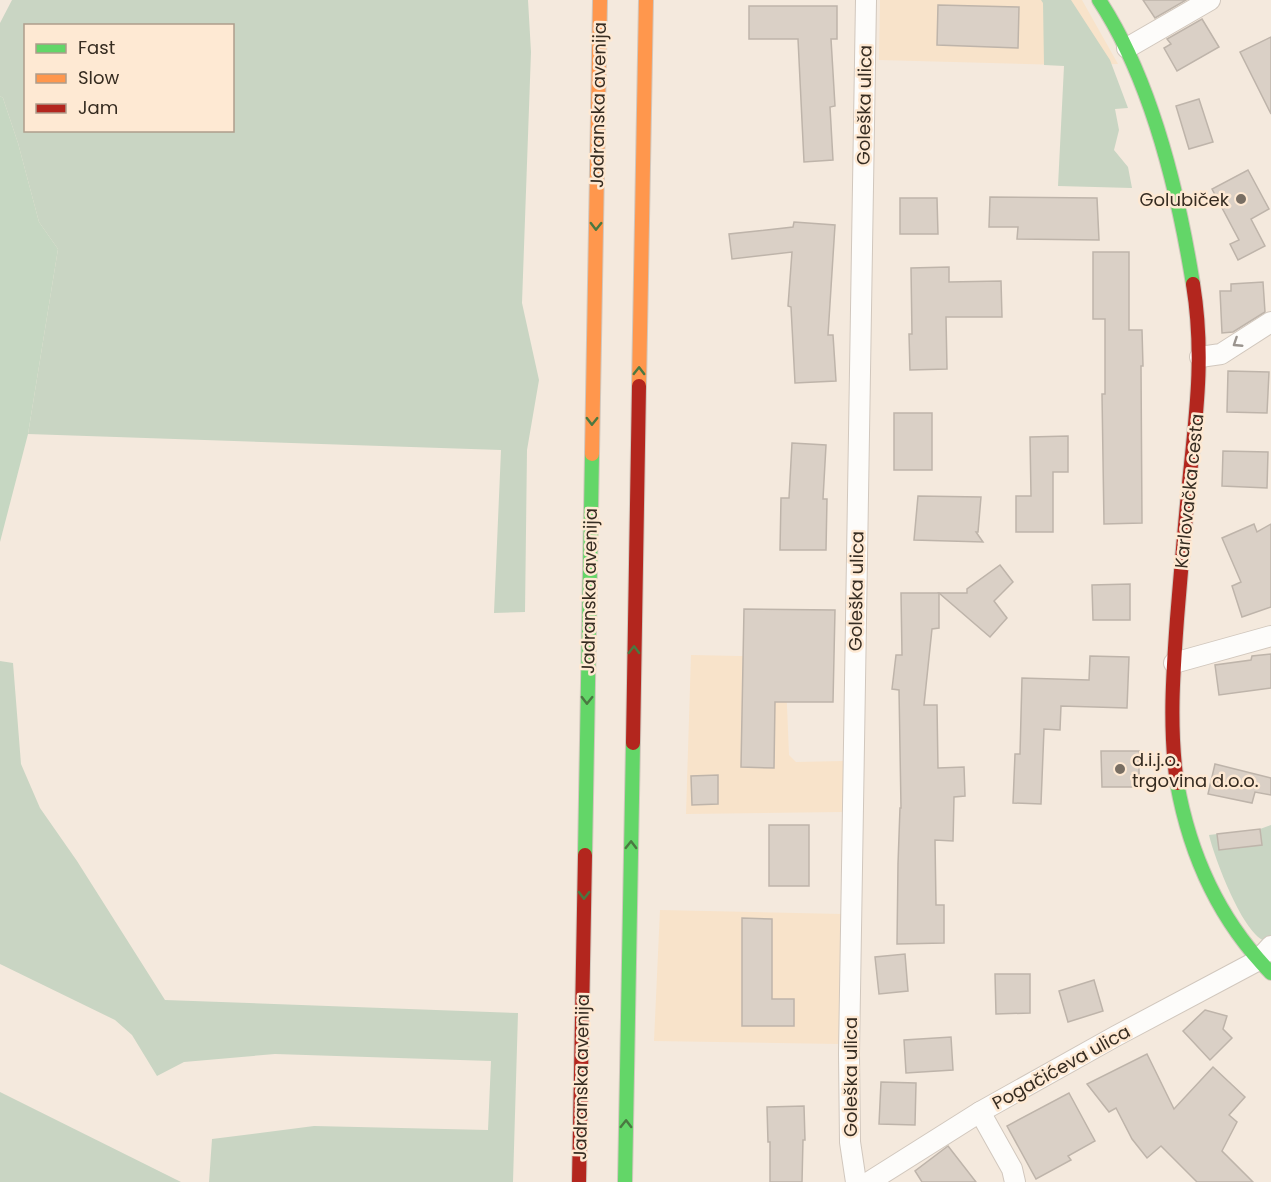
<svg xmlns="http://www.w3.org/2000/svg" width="1271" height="1182" font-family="Poppins,sans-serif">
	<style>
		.built { fill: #f8e3ca }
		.green { fill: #c9d5c3; fill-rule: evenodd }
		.forest { fill: #c6d7c2 }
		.building { fill: #dad0c6; stroke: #beb4aa; stroke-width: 1.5 }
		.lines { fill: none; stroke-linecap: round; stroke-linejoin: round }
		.street-casing { stroke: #d1c7bd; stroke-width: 22 }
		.fast-casing { stroke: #d1c7bd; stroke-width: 16 }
		.slow-casing { stroke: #d1c7bd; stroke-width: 16 }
		.jam-casing { stroke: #d1c7bd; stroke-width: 16 }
		.street { stroke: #fdfcfa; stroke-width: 20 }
		.fast { stroke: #63d668; stroke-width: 14 }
		.slow { stroke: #ff974d; stroke-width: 14 }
		.jam { stroke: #b3261e; stroke-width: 14 }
		.oneway { stroke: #4a7841 }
		.oneway2 { stroke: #9a948e }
		.poi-dot { fill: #786e63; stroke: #fee9d3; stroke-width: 2 }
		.labels { text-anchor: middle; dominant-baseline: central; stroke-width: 5; stroke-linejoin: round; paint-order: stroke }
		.street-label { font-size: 18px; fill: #362c21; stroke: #fee9d3 }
		.poi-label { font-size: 18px; fill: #362c21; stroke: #fee9d3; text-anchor: end }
	</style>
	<rect width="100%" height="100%" fill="#f4e9dd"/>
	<g class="built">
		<path d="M880 0H1082L1118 64 1064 65 879 60Z"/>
		<path d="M691 655 785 657 789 755 796 762 844 761 843 812 686 814Z"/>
		<path d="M660 910 843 914 840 1044 654 1041Z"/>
	</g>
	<g class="green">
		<path d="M12 0H528L531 52 522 303 539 380 527 450 525 612 494 613 501 450 28 434 58 249 39 222 18 143 3 98 0 96V23ZM26 26H232V130H26Z"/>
		<path d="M1041 0H1071L1110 60 1128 108 1115 109 1119 130 1114 150 1128 167 1132 188 1058 186 1064 66 1044 65 1043 3Z"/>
		<path d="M0 661 13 663 21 764 40 808 77 861 165 1000 518 1013 513 1182H209L212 1139 314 1126 488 1130 491 1061 275 1054 184 1062 157 1076 132 1035 115 1020 0 964Z"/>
		<path d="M1271 825V936L1266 941C1244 937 1214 857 1209 835L1217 834 1219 850 1262 845 1260 829Z"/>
		<path d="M0 1092 181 1182H0Z"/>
	</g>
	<path class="forest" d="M0 96 3 98 18 143 39 222 58 249 28 434 0 542Z"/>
	<g class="building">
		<path d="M1143 0H1186L1155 18Z"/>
		<path d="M938 5 1019 7 1018 48 937 45Z"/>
		<path d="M749 6H837V39H831L835 106 830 107 833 160 804 162 798 39H749Z"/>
		<path d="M1202 19 1219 47 1177 71 1164 48 1171 44 1167 39Z"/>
		<path d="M1271 37V114L1240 52Z"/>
		<path d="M1199 99 1213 142 1189 149 1176 106Z"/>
		<path d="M1248 170 1269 209 1251 219 1265 246 1238 260 1230 244 1239 240 1212 189Z"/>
		<path d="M990 197 1097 198 1099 240 1017 239 1018 227H989Z"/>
		<path d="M900 198H937L938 234H900Z"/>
		<path d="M794 222 835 225 828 335H833L836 381 795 383 791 307 788 306 792 252 732 259 729 234 793 227Z"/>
		<path d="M1093 252H1129V330H1142L1143 366H1141L1142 523 1104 524 1102 394H1105V319H1093Z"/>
		<path d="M949 267V282L1001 281 1002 317H946L947 369 910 370 909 334H912L911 268Z"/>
		<path d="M1263 282 1265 312 1233 332 1222 333 1220 291H1231V284Z"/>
		<path d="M1228 371 1269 372 1267 413 1227 412Z"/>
		<rect x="894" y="413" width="38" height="57"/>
		<path d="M1068 436V472H1053V532H1016V496H1031L1030 437Z"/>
		<path d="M792 443 826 445 823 499H827L826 550H780L781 498H789Z"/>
		<path d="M1223 451 1268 452 1267 488 1222 486Z"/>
		<path d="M918 496 981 497 978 532H976L983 542 914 540Z"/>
		<path d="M1254 524 1257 532 1271 524V607L1242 617 1232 586 1241 582 1222 538Z"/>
		<path d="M1000 565 1013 582 994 601 1007 618 990 637 939 593H967V589Z"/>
		<path d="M1130 584V620H1093L1092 585Z"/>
		<path d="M901 593H939V628L932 629 924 705H937L938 768 964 767 965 796 954 797 953 841 935 840 936 905H944V943L897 944 898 864 900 808H901L899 690 892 689 896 655H902Z"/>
		<path d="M744 609 835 610 833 702H775L774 768 741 767Z"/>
		<path d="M1271 654V688L1219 695 1215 665 1251 660 1252 656Z"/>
		<path d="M1090 656 1129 657 1127 708 1061 706 1060 730 1044 729 1041 804 1013 803 1015 754H1020L1022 678 1089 680Z"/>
		<path d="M1101 751H1139V787H1102Z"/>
		<path d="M1215 764 1271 778V795L1255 792 1252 803 1208 794Z"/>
		<path d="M718 775V804L692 805 691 776Z"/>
		<rect x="769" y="825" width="40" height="61"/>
		<path d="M1260 829 1262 845 1219 850 1217 834Z"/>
		<path d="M742 918 772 919V999H794V1026H742Z"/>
		<path d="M905 954 908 991 879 994 875 957Z"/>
		<path d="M995 974H1030V1013L996 1014Z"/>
		<path d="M1094 980 1103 1011 1068 1022 1059 991Z"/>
		<path d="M1205 1010 1227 1016 1223 1029 1232 1038 1210 1060 1183 1031Z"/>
		<path d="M951 1037 953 1070 906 1073 904 1040Z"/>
		<path d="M1147 1054 1174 1109 1213 1067 1245 1097 1229 1115 1237 1122 1222 1151 1253 1182H1197L1161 1146 1147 1158 1132 1139 1116 1108 1109 1112 1087 1084Z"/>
		<path d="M881 1082 916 1083 915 1125 879 1124Z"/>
		<path d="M1069 1093 1095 1141 1068 1156 1071 1160 1036 1179 1007 1126Z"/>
		<path d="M804 1106 805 1140H803L802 1182H770V1142H768L767 1107Z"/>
		<path d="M948 1146 976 1182H922L915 1171Z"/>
	</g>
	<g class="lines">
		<defs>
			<g id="street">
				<path d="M1127 48 1210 0"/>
				<path d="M1200 357 1221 354 1271 322"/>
				<path d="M1174 663 1271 636"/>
				<path d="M980 1112 1012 1169 1015 1182"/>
				<path d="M856 1182 850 1142 849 1054 866 0"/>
				<path d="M869 1182 980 1112 1116 1036 1257 961 1271 946"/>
			</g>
			<g id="fast">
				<path d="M1099 0C1151 79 1178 191 1193 284"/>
				<path d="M1177 783C1190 856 1219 920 1271 973"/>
				<path d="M585 855 592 454"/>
				<path d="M625 1182 633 743"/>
			</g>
			<g id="slow">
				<path d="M639 386 646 0"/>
				<path d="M592 454 600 0"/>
			</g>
			<g id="jam">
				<path d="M633 743 639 386"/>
				<path d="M1177 783C1169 728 1173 674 1177 619 1181 571 1185 522 1190 474 1197 408 1204 351 1193 284"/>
				<path d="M579 1182 585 855"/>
			</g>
		</defs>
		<use href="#street" class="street-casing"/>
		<use href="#fast" class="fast-casing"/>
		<use href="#slow" class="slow-casing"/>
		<use href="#jam" class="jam-casing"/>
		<use href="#street" class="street"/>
		<use href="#fast" class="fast"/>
		<use href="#slow" class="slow"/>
		<use href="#jam" class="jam"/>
	</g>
	<defs><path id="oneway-chevron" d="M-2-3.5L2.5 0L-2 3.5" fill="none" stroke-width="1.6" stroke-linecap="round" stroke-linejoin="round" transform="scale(1.5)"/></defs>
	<g class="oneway">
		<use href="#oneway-chevron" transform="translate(596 226) rotate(91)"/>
		<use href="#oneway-chevron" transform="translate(639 371) rotate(-89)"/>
		<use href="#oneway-chevron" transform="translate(592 421) rotate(91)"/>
		<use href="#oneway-chevron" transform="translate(634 650) rotate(-89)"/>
		<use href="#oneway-chevron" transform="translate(587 700) rotate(91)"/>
		<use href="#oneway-chevron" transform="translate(631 845) rotate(-89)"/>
		<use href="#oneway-chevron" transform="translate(584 895) rotate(91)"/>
		<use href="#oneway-chevron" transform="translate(626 1124) rotate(-89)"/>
	</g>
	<use class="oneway2" href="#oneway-chevron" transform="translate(1237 343) rotate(147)"/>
	<g class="poi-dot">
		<circle cx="1241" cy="199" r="6"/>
		<circle cx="1120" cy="769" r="6"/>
	</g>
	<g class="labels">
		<g class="street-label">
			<text transform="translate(598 105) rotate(-89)">Jadranska avenija</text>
			<text transform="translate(864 105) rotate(-89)">Goleška ulica</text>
			<text transform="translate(1189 491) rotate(-84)">Karlovačka cesta</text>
			<text transform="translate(589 591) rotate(-89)">Jadranska avenija</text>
			<text transform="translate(856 591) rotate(-89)">Goleška ulica</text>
			<text transform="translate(1061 1067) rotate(-29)">Pogačićeva ulica</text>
			<text transform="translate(581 1077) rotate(-89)">Jadranska avenija</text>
			<text transform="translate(850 1077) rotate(-90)">Goleška ulica</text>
		</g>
		<g class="poi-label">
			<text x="1229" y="199">Golubiček</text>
			<text x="1132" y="759" text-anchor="start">d.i.j.o.<tspan x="1132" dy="21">trgovina d.o.o.</tspan></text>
		</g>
	</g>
	<rect x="24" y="24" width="210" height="108" fill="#fee9d3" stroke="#ae9d8c" stroke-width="1.5"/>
	<rect x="36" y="44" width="30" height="9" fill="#63d668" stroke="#ae9d8c" stroke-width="1.5"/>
	<text x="78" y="54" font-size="18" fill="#362c21">Fast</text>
	<rect x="36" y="74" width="30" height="9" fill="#ff974d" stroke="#ae9d8c" stroke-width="1.5"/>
	<text x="78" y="84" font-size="18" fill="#362c21">Slow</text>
	<rect x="36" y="104" width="30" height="9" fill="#b3261e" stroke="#ae9d8c" stroke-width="1.5"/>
	<text x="78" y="114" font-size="18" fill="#362c21">Jam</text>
</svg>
